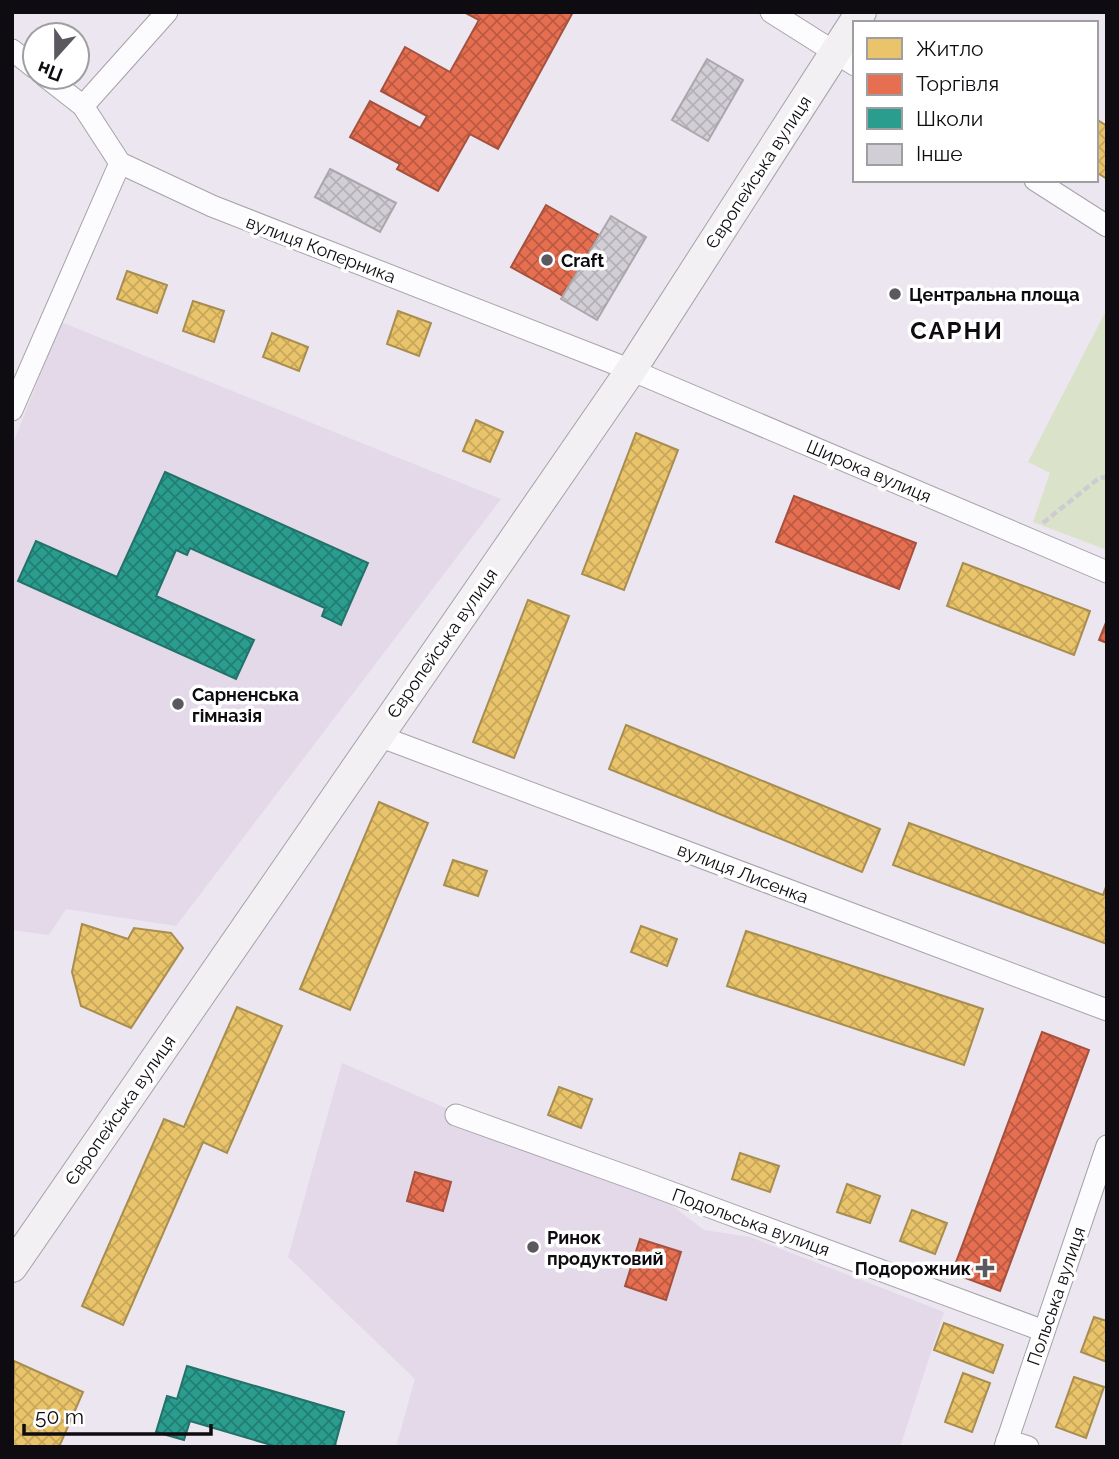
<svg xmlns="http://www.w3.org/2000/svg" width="1119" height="1459" font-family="Raleway,sans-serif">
<defs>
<pattern id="homes-cross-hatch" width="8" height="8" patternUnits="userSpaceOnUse" patternTransform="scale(1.75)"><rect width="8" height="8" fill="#e9c46a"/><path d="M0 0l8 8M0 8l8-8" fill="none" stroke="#c7a75b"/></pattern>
<pattern id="shops-cross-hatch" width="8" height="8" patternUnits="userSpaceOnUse" patternTransform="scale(1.75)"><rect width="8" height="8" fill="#e76f51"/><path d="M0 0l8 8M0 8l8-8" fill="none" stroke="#ba5a42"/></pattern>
<pattern id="schools-cross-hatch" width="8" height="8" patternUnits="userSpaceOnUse" patternTransform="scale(1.75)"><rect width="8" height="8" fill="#2a9d8f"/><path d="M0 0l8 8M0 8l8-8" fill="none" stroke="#227e73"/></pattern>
<pattern id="building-cross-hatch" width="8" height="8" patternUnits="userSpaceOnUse" patternTransform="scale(1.75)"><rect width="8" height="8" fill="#d2ced5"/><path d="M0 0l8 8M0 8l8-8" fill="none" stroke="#b3b0b6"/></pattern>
</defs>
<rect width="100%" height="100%" fill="#ebe6ef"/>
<!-- built -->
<g fill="#e3d9e9">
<path d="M61,322L501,499L176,926L66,909L49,935L12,930V446Z"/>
<path d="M342,1063L496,1130L640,1181L704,1230L750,1237L944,1312L900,1447H396L415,1379L288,1257Z"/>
</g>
<!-- green -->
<path fill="#dae2ca" d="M1107,309V550L1033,522L1050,473L1028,462Z"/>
<!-- homes -->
<g fill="url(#homes-cross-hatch)" stroke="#a88d4f" stroke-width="2">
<path d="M1096,119L1107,126V179L1096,172Z"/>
<path d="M127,271L167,285L157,313L117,299Z"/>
<path d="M193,301L224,311L214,342L183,331Z"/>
<path d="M398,311L431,323L419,356L387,344Z"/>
<path d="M272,333L308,347L299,371L263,357Z"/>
<path d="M476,420L503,432L490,462L463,451Z"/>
<path d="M636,433L678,450L624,590L582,574Z"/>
<path d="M963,563L1090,611L1074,655L947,606Z"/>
<path d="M528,600L569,616L514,758L473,742Z"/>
<path d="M626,725L880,829L862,872L609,769Z"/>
<path d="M379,802L428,823L350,1010L300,989Z"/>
<path d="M909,823L1103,895L1107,884V944L893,865Z"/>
<path d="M453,860L487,871L478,896L444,885Z"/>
<path d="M82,924L128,939L134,928L171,933L183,948L131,1028L81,1006L72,972Z"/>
<path d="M641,926L677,939L667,966L631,952Z"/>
<path d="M746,931L983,1009L964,1065L727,986Z"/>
<path d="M237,1007L282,1026L227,1153L203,1142L123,1325L82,1306L164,1119L184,1127Z"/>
<path d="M559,1087L592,1099L581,1128L548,1115Z"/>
<path d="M740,1153L779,1166L770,1192L732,1179Z"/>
<path d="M847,1184L880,1196L870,1223L837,1212Z"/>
<path d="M912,1210L947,1223L935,1254L900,1241Z"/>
<path d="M1094,1317L1107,1321V1362L1081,1352Z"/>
<path d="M944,1323L1003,1345L993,1373L934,1350Z"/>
<path d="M14,1361L83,1392L59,1447H12Z"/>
<path d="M963,1373L990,1383L972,1432L945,1422Z"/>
<path d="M1074,1377L1104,1387L1086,1438L1056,1427Z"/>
</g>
<!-- shops -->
<g fill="url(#shops-cross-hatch)" stroke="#a6513e" stroke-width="2">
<path d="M464,12H573L498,149L470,134L438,191L397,169L400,164L350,137L370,101L420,128L427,116L381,91L405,47L450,72L479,20Z"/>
<path d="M546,205L599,235L563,296L511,267Z"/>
<path d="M794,496L916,543L899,589L776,542Z"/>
<path d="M1107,620V643L1099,640Z"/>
<path d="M1042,1032L1089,1050L1000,1291L952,1273Z"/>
<path d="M415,1172L451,1182L443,1211L407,1201Z"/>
<path d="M640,1239L681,1252L666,1300L625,1286Z"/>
</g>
<!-- schools -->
<g fill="url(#schools-cross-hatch)" stroke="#227269" stroke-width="2">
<path d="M165,472L368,563L341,625L322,616L325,608L190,548L187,555L176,550L156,596L254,640L236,679L18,581L36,541L117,577Z"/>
<path d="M187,1366L344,1412L335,1445L339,1447H278L190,1421L184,1440L156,1432L167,1396L177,1399Z"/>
</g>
<!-- building -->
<g fill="url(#building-cross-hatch)" stroke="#aaa6ac" stroke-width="2">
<path d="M707,59L743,80L708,141L672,120Z"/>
<path d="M330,169L396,203L380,232L315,197Z"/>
<path d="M611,216L646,237L597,320L561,299Z"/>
</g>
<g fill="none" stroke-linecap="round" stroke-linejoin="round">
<!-- minor casing -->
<g stroke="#a6a2a9" stroke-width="23">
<g id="minor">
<path d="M771,12L855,65"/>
<path d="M12,50L35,68"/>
<path d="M46,77L83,106L120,163L212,206L631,370L1107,572"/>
<path d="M83,106L167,12"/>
<path d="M1035,180L1107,226"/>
<path d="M12,410L120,163"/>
<path d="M379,736L1107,1010"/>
<path d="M456,1115L640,1181L1044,1331"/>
<path d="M1007,1440L1028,1447"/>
<path d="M1005,1447L1107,1146"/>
</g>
</g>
<!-- secondary casing -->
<g stroke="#a6a2a9" stroke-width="32">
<path id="secondary" d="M12,1267L631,370L861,12"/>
</g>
<!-- path -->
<path stroke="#ceccd0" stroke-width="4.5" stroke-dasharray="7 3.5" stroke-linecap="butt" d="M1043,523L1099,478L1107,477"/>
<!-- minor -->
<use href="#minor" stroke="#fcfbfd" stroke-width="21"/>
<!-- secondary -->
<use href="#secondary" stroke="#f3f0f4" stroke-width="30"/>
</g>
<!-- markers -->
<g fill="#5c585f" stroke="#fff" stroke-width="2.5">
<circle cx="547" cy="260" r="7"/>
<circle cx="895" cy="294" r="7"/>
<circle cx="178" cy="704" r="7"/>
<circle cx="533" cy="1247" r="7"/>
<path d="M981.5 1257.5h7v7h7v7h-7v7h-7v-7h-7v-7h7z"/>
</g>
<g text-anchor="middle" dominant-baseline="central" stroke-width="7" stroke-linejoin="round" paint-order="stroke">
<!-- street labels -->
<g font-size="18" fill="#0f0c11" stroke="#fff">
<text transform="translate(758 172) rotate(-57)">Європейська вулиця</text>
<text transform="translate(321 249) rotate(21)">вулиця Коперника</text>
<text transform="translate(869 471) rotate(23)">Широка вулиця</text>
<text transform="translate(442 643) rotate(-55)">Європейська вулиця</text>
<text transform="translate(743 873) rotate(21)">вулиця Лисенка</text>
<text transform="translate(120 1110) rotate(-55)">Європейська вулиця</text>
<text transform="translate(751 1222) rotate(20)">Подольська вулиця</text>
<text transform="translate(1056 1296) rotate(-71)">Польська вулиця</text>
</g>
<!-- poi labels -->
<g font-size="18" font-weight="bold" fill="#0f0c11" stroke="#fff" text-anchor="start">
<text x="561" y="260">Craft</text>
<text x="909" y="294">Центральна площа</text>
<text x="192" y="694">Сарненська<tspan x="192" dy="21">гімназія</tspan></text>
<text x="547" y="1237">Ринок<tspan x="547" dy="21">продуктовий</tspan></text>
<text x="971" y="1268" text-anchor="end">Подорожник</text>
</g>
<!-- district labels -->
<g font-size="24" font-weight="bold" letter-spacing="2" fill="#0f0c11" stroke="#fff">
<text x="957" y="330">САРНИ</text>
</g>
</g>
<!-- border -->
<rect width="1119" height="1459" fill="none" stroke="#0f0c11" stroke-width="28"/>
<!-- legend -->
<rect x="853" y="21" width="245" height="161" fill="#ffffff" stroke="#9f9ea0" stroke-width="2"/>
<rect x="867" y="38" width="35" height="21" fill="#e9c46a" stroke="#9f9ea0" stroke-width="2"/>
<text x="916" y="56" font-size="21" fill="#0f0c11">Житло</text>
<rect x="867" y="74" width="35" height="21" fill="#e76f51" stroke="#9f9ea0" stroke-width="2"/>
<text x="916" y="91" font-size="21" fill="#0f0c11">Торгівля</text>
<rect x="867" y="108" width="35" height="21" fill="#2a9d8f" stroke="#9f9ea0" stroke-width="2"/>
<text x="916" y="126" font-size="21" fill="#0f0c11">Школи</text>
<rect x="867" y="144" width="35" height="21" fill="#d2ced5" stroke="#9f9ea0" stroke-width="2"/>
<text x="916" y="161" font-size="21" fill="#0f0c11">Інше</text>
<!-- north arrow -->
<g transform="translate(56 56) rotate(201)"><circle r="33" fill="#ffffff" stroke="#9f9ea0" stroke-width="2"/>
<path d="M0-5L12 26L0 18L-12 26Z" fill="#5c585f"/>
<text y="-10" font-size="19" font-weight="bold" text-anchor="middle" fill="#0f0c11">Пн</text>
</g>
<!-- scale -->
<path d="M24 1424v10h187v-10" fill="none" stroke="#0f0c11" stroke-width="3.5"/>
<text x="35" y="1424" font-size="21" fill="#0f0c11" stroke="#ffffff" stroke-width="5" paint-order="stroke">50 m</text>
</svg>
